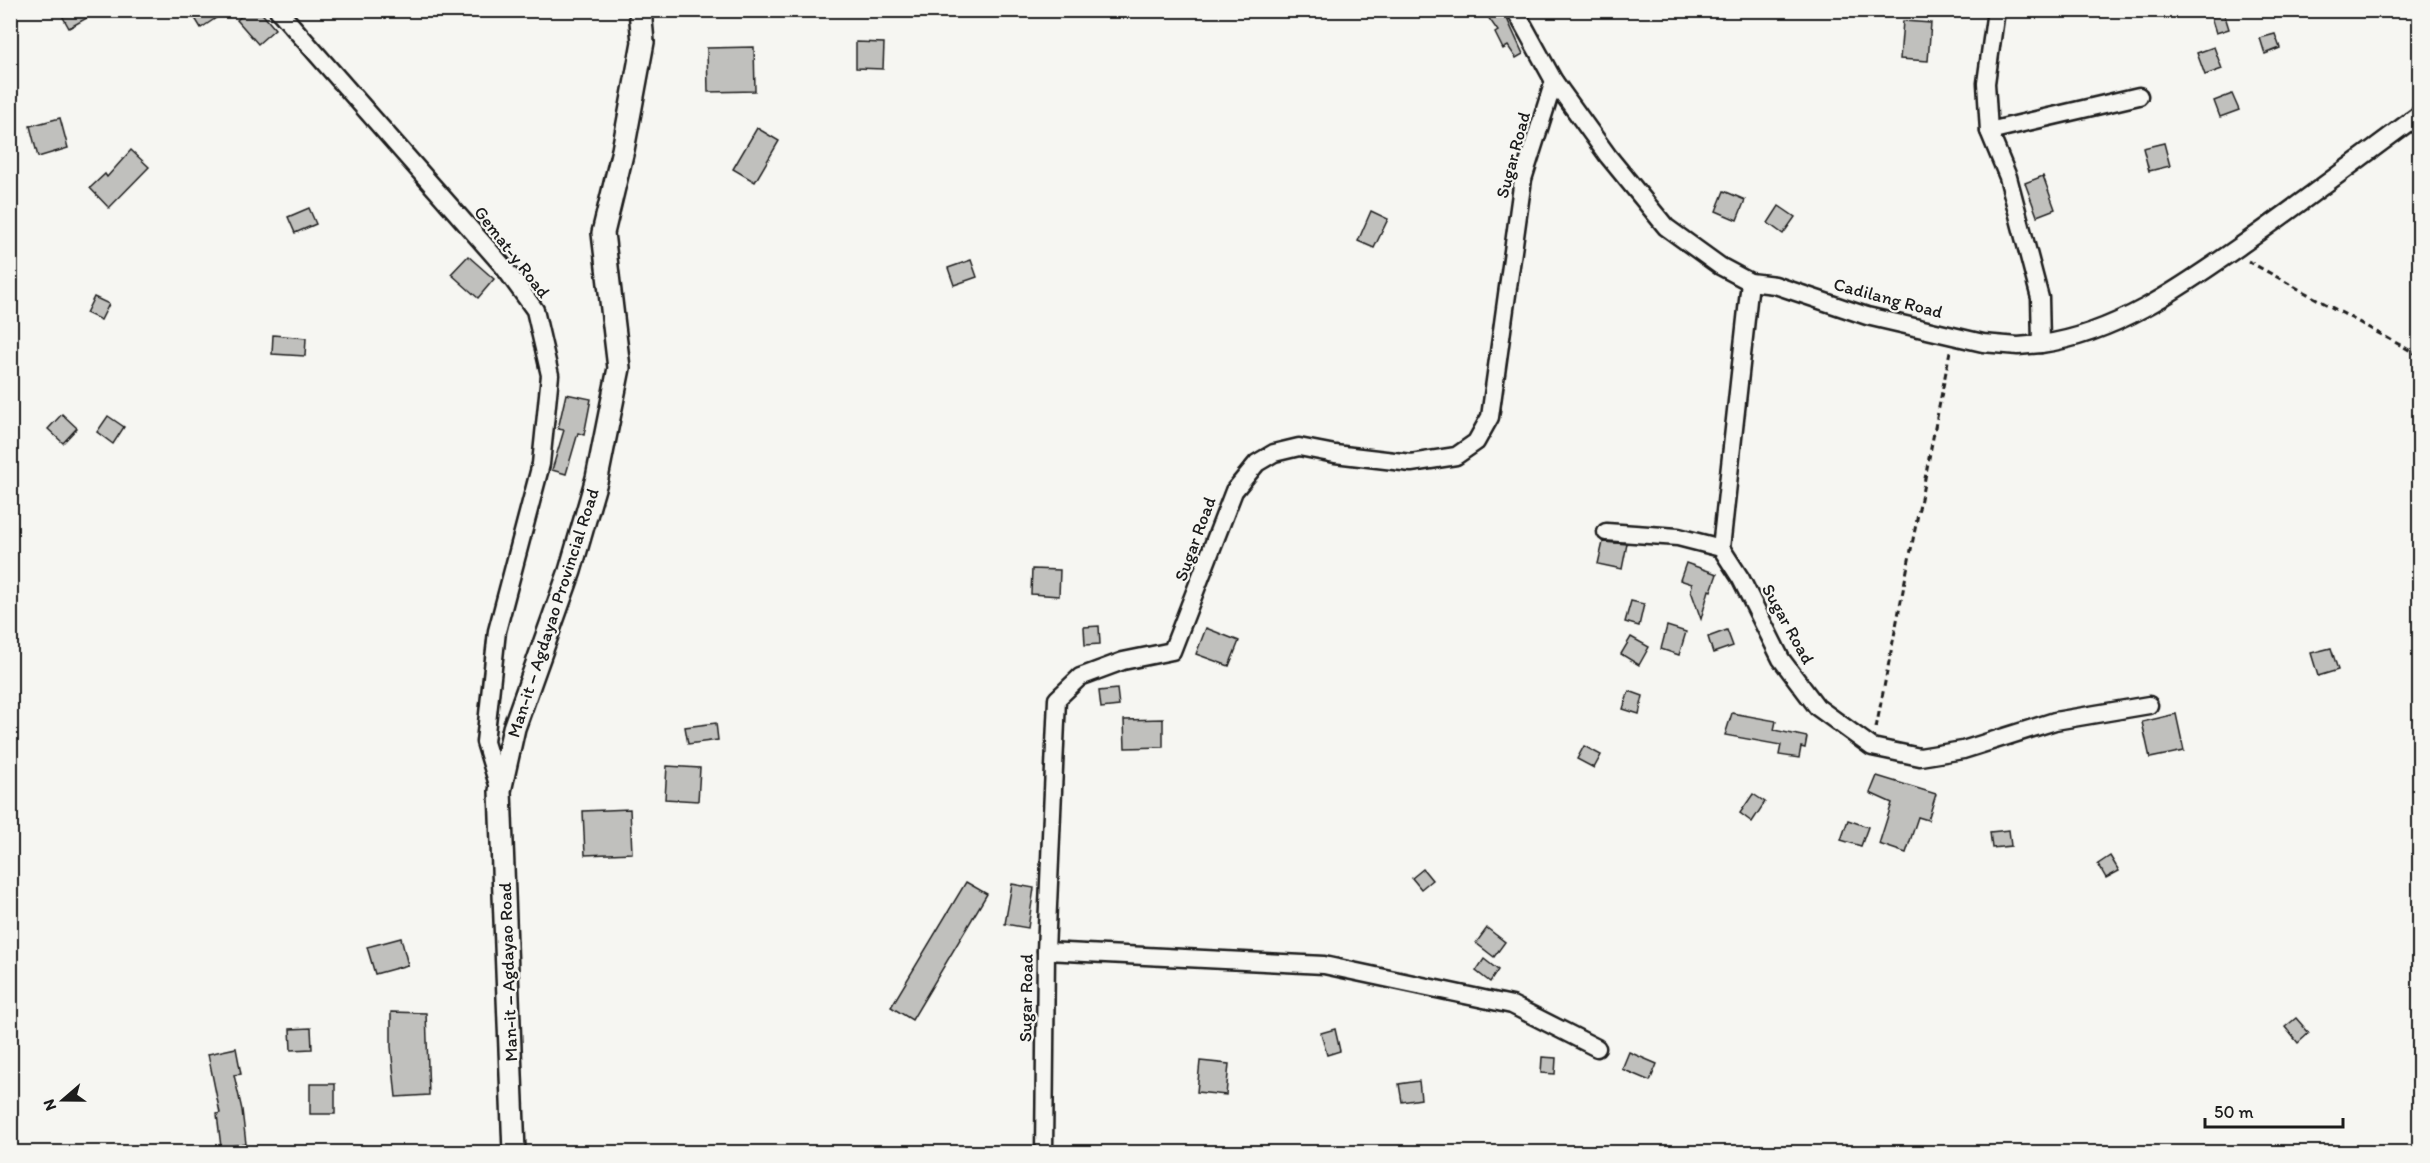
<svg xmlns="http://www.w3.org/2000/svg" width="2430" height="1163" font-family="Itim,sans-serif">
<rect width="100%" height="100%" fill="#f6f6f2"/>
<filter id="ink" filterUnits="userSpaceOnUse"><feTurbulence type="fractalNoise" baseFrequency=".0167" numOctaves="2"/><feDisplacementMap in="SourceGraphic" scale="12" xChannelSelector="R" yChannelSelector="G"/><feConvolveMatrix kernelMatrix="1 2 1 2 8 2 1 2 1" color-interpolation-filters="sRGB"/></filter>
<g filter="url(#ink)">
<!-- building -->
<g fill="#c0c0bd" stroke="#1c1c1c" stroke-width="1.5">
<path d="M59,10H101L69,28Z"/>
<path d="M190,10H228L201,28Z"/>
<path d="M248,10H259L275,29L258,44L237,20Z"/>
<path d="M1483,10H1503L1523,54L1516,58L1508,46L1503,49L1495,33L1498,31Z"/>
<path d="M2224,13L2229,29L2216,33L2211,17Z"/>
<path d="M1903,21L1931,23L1928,61L1900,59Z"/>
<path d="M2275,34L2280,48L2265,54L2260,38Z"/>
<path d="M856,42L884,43L883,69L856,68Z"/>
<path d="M754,47L755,91L708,92L707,48Z"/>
<path d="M2214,47L2222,69L2205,75L2197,53Z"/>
<path d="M2232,94L2239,110L2220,117L2214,101Z"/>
<path d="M60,118L68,148L38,157L30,126Z"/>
<path d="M757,128L779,141L755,182L733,169Z"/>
<path d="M2164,143L2170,166L2149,171L2143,148Z"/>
<path d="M131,150L149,167L109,208L90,188L105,174L107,177Z"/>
<path d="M2043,176L2055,209L2037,216L2025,183Z"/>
<path d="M1724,191L1745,200L1737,220L1716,211Z"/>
<path d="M1779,206L1795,217L1783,234L1768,223Z"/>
<path d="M309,208L316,224L295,233L288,217Z"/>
<path d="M1371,211L1388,219L1374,248L1358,241Z"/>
<path d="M468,256L494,279L478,298L451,274Z"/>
<path d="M971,260L977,277L954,285L948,268Z"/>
<path d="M94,297L109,304L101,320L86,313Z"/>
<path d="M273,335L306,338L305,356L272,354Z"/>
<path d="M566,394L591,399L584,435L578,433L566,474L552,470L564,430L558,429Z"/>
<path d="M62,414L77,428L63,443L48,429Z"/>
<path d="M108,416L124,427L113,444L97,432Z"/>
<path d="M1603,542L1627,544L1622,569L1598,564Z"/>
<path d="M1686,563L1717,574L1711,591L1709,590L1701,619L1691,591L1692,584L1680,580Z"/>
<path d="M1032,569L1060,570L1059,596L1031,594Z"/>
<path d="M1631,601L1644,604L1639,626L1625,622Z"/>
<path d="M1099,626L1100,644L1085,645L1084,627Z"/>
<path d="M1667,626L1686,632L1679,655L1661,649Z"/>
<path d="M1206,628L1239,641L1229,666L1196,654Z"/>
<path d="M1727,630L1733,646L1713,653L1708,637Z"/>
<path d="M1631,637L1649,647L1639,665L1621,654Z"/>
<path d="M2331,648L2338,670L2318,676L2311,653Z"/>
<path d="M1117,689L1119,706L1101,708L1099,691Z"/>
<path d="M1629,691L1643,696L1639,714L1623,709Z"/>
<path d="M1732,713L1776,721L1774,730L1807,737L1805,748L1801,747L1799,758L1779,755L1781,745L1725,735Z"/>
<path d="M2176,714L2184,751L2150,758L2142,722Z"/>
<path d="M1163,719V747L1125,748L1124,720Z"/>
<path d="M716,723L718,740L688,744L685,727Z"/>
<path d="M1584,746L1601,755L1594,768L1577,759Z"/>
<path d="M667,766L700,768L698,801L665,799Z"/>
<path d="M1877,776L1936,794L1928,820L1918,817L1906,853L1879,844L1892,803L1870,793Z"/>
<path d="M1753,794L1765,802L1752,822L1740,813Z"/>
<path d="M630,809L632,853L585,855L583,811Z"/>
<path d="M1848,820L1868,827L1861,846L1841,840Z"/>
<path d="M2009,830L2011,846L1992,848L1990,832Z"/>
<path d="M2110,856L2119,871L2106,878L2098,864Z"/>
<path d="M1423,869L1432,880L1421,889L1412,878Z"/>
<path d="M966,882L987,894L912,1020L891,1007Z"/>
<path d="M1012,884L1034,888L1028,928L1005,924Z"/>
<path d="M1487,928L1505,942L1494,957L1476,943Z"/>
<path d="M401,938L408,965L375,974L367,947Z"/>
<path d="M1484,959L1498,970L1490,982L1476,971Z"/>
<path d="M391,1012L426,1013L429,1095L396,1097L391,1047Z"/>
<path d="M2296,1018L2309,1033L2298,1043L2285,1027Z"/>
<path d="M311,1028L312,1049L291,1050L290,1029Z"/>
<path d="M1335,1029L1340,1051L1327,1055L1321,1033Z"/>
<path d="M236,1048L241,1074L234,1075L242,1110L246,1144L221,1147L217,1114L220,1113L208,1054Z"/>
<path d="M1629,1052L1657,1064L1650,1081L1622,1069Z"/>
<path d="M1542,1057L1556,1058L1555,1074L1541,1073Z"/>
<path d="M1200,1061L1229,1064L1226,1095L1197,1092Z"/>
<path d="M1419,1081L1421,1099L1402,1102L1399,1084Z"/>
<rect x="310" y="1084" width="25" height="30"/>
</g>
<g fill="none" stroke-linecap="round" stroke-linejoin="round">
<!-- minor casing -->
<g stroke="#1c1c1c" stroke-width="21">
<g id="minor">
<path d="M278,10L503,266L535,310L550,375L541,464L497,631L485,742L500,791"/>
<path d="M1515,10L1554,81L1608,156L1666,227L1720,266L1750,282L1775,285L1867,316L1983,343L2018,346L2041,344L2040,298L2008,177L1989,131L1986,83L1996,10"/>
<path d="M1989,131L2139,96"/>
<path d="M1750,282L1721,548L1741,579L1781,659L1817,707L1872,747L1920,757L1963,750L2055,721L2149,705"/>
<path d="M2041,344C2116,334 2183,286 2243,244C2303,202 2361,157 2420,114"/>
<path d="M1606,532L1678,537L1721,548"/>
<path d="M1046,951L1324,965L1512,1005L1597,1048"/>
<path d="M1044,1152L1046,951L1057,699L1080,677L1123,661L1172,651L1234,491L1257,463L1274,453L1299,447L1335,454L1411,463L1456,456L1476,442L1490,417L1523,179L1554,81"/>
</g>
</g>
<!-- tertiary casing -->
<g stroke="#1c1c1c" stroke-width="26">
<path id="tertiary" d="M514,1152L500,791L514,728L570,571L597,478L619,368L603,233L623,150L643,42L640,10"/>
</g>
<!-- path -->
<g stroke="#1c1c1c" stroke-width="3" stroke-dasharray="6 4.5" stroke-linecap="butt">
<path d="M2248,261L2420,356"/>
<path d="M1876,728L1950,351"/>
</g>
<!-- minor -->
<use href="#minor" stroke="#f6f6f2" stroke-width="16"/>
<!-- tertiary -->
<use href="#tertiary" stroke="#f6f6f2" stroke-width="21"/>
</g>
</g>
<g text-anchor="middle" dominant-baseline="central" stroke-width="4.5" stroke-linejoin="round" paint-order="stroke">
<!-- street labels -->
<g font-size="18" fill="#1c1c1c" stroke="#f6f6f2">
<text transform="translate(1513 155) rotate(-75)">Sugar Road</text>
<text transform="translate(512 252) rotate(52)">Gemat-y Road</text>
<text transform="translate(1888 298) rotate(15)">Cadilang Road</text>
<text transform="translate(1195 539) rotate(-70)">Sugar Road</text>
<text transform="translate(553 613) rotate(-72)">Man-it – Agdayao Provincial Road</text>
<text transform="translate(1788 624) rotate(61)">Sugar Road</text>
<text transform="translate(508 972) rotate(-92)">Man-it – Agdayao Road</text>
<text transform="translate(1026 998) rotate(-89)">Sugar Road</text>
</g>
</g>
<!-- margin -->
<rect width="2430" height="1163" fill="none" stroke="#f6f6f2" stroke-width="36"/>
<rect x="18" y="18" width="2394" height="1127" fill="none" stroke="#1c1c1c" stroke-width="2" filter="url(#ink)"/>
<!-- north arrow -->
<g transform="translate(63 1100) rotate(250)" stroke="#f6f6f2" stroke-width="4.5" paint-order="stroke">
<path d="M0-4.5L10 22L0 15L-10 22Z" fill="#1c1c1c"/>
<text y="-9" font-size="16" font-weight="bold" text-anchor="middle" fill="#1c1c1c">N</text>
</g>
<!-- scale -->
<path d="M2205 1118v9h138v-9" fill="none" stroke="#1c1c1c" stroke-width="3"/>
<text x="2214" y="1118" font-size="18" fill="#1c1c1c" stroke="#f6f6f2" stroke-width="4.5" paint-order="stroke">50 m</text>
</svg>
